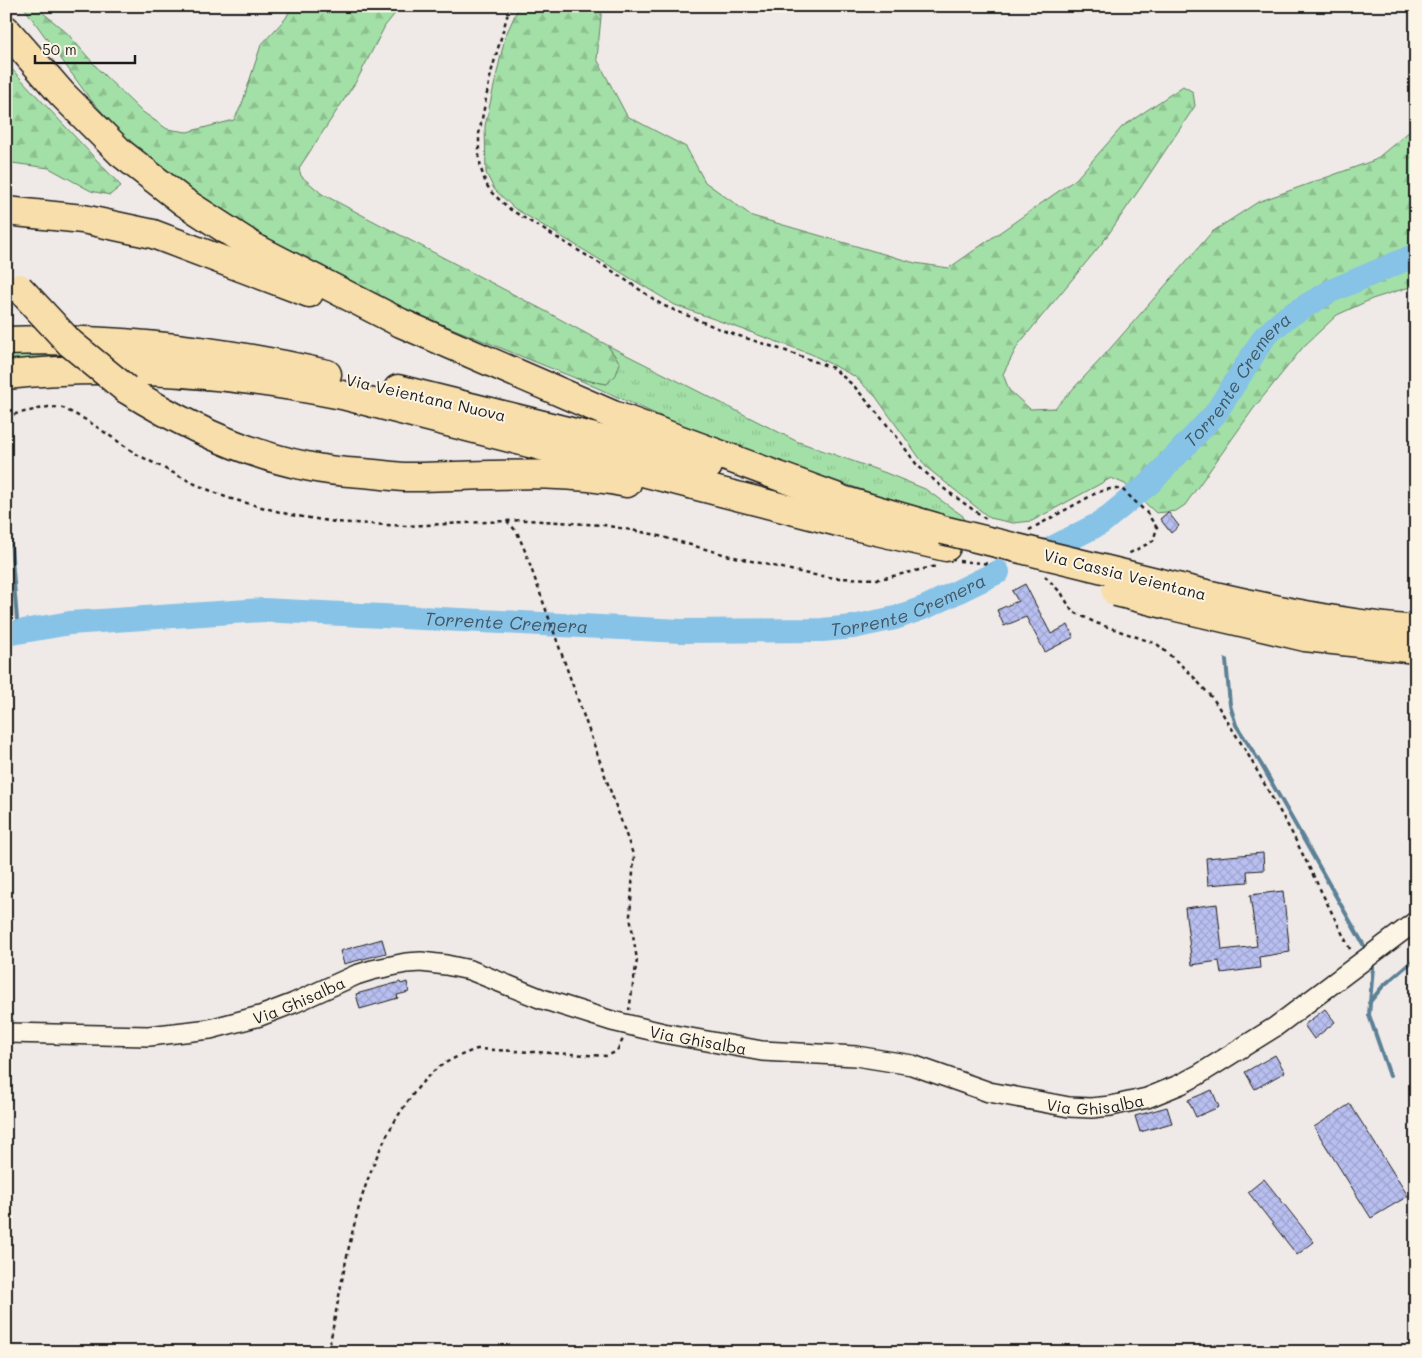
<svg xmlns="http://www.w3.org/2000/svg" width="1422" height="1358" font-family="Mali,sans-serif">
<defs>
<pattern id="grass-tufts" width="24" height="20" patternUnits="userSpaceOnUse" patternTransform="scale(1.25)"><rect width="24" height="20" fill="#a3e0a7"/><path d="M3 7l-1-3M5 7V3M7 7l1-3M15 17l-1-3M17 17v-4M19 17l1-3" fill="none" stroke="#8cc08f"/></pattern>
<pattern id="forest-firs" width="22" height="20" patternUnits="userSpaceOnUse" patternTransform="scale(1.25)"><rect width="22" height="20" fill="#a3e0a7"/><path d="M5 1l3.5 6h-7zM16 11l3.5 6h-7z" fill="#8cc08f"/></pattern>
<pattern id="building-cross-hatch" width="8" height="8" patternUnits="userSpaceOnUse" patternTransform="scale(1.25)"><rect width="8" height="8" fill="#b9bff0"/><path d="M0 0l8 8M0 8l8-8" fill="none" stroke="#9ea4cd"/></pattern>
</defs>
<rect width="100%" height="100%" fill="#efeae7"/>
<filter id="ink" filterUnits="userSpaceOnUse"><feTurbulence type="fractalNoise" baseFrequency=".02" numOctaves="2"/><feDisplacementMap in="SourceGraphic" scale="10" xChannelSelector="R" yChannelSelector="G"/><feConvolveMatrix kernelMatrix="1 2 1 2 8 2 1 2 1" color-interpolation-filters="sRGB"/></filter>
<g filter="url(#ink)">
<!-- grass -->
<g fill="url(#grass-tufts)" stroke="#607e62">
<path d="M607,345L796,441L886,473L925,489L963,516L964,525L703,435L575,378L607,384L620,363Z"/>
<path d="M59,347L71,360L6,362V350Z"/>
</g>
<!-- forest -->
<g fill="url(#forest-firs)" stroke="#607e62">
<path d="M23,6H35L67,33L101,72L140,110L167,129L187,132L234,120L242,104L261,45L286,18L292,6H401L385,26L357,80L299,168L301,176L322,194L547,312L607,345L620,363L616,375L607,384L575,378L360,291L246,232L164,170L126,138L90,99Z"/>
<path d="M519,6H602L597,59L627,116L686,147L705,182L752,216L915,263L949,268L1076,179L1122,127L1183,86L1193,92L1195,106L1141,187L1103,242L1018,345L1003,374L1009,390L1030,409L1055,408L1101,359L1212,232L1258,202L1375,160L1416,126V285L1372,299L1337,315L1304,346L1254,408L1185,505L1176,511L1156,513L1125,484L1111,478L1032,521L1013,523L990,518L926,467L876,397L854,376L811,354L675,305L514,208L494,189L486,173L485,126L505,37Z"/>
<path d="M6,63L121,186L110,195L91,191L49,168L12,163L6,157Z"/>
</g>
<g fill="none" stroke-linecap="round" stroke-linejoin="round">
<!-- stream -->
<g stroke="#5c8096" stroke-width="4">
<path d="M6,486L18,632"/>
<path d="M1226,660L1230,705L1236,725L1261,764L1367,951"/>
<path d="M1372,962L1373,967L1369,1015L1390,1076"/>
<path d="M1369,1003L1383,986L1416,958"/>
</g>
<!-- river -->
<g stroke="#87c2e7" stroke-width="24">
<path id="s1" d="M1054,547L1101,523L1151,482L1215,414L1265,336L1287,317L1331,291L1416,255"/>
<path id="s2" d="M6,634L70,623L263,610L681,631L822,630L853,627L895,618L926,607L998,572"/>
</g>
</g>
<!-- building -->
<g fill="url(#building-cross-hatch)" stroke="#1c1c1c">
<path d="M1168,512L1179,526L1171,533L1160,519Z"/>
<path d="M1025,584L1051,634L1068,625L1074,637L1045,652L1026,617L1004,626L997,610L1018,601L1012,591Z"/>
<path d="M1263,853L1264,870L1247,871L1248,882L1208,885L1206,858Z"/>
<path d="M1283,891L1290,952L1259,957L1260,968L1221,973L1219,961L1192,965L1185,908L1217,904L1222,950L1257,946L1250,895Z"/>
<path d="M382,939L386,953L344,964L340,951Z"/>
<path d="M400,982L401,984L407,982L409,992L397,995L398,998L360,1009L356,994Z"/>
<path d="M1325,1009L1335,1022L1314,1039L1304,1025Z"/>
<path d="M1275,1055L1285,1072L1255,1089L1245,1072Z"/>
<path d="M1212,1090L1219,1107L1196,1117L1188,1100Z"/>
<path d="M1350,1104L1408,1196L1371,1218L1314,1127Z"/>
<path d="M1167,1107L1172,1123L1140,1132L1135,1116Z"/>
<path d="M1264,1179L1314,1242L1297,1255L1248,1192Z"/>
</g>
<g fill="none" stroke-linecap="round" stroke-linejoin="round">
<!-- minor casing -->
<g stroke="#1c1c1c" stroke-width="22">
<g id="minor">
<path id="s3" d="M6,1033L149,1036L210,1029L260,1016L294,1003L356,975L372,970L406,963L421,962L446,965L470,970L542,999L612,1021L663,1033L762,1051L856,1056L912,1065L989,1092L1069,1107L1091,1108L1111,1106L1147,1098L1181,1084L1198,1075L1275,1027L1416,921"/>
</g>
</g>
<!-- highway casing -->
<g stroke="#1c1c1c" stroke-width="31">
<g id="highway">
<path d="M6,30L62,94L121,153L184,202L255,248L401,323L472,354L613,415L838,498"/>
<path d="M6,211L83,219L153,234L309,293"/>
<path d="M6,341C115,337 221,350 327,374"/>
<path d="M6,375C119,363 231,373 342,395L842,523L946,547"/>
<path d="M126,389C182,424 241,453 306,466C324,470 344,472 362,473C376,474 390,476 404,477C478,477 554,468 627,483"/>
<path d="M398,389L708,466"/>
<path d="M821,494L935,527"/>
<path d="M1169,585C1251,605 1332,623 1416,630"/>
<path d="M1168,605L1305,637L1416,649"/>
</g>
</g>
<!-- path -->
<g stroke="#1c1c1c" stroke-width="2.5" stroke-dasharray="4 4" stroke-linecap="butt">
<path d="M510,6L491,73L479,134V155L481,169L486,184L492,193L511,210L614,272L662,305L727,332L786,351L833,368L854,386L894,433L917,465L943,488L986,519"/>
<path d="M6,416L48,407L63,408L88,421L138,455L195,484L228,498L291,515L335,522L406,526L525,520L604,525L652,534L730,556L808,574L836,578L880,579L937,566"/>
<path d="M507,521L517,532L525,551L634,857L630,916L637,960L629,1010"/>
<path d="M1029,530L1098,492L1110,489H1122L1147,513L1157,528L1153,541L1128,554"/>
<path d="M959,561L991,564"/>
<path d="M1045,576L1062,594L1072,611L1096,623L1157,644L1190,673L1214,700L1246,751L1292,833L1351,951"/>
<path d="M328,1352C346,1267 355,1176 406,1104C416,1090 425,1077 439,1067C451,1059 463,1054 477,1049L607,1056L617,1051L623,1039"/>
</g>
<!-- minor -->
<use href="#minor" stroke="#fcf5e5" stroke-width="19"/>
<!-- highway -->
<use href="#highway" stroke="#f8deab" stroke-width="28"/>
<!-- highway-bridge casing -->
<g stroke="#1c1c1c" stroke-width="31" stroke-linecap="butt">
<g id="highway-bridge">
<path d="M19,288L70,343L126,389"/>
<path d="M943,530L1169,585"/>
<path d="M1116,592L1168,605"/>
</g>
</g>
<!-- highway-bridge -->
<use href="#highway-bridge" stroke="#f8deab" stroke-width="28"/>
</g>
</g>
<g text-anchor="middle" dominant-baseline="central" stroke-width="4" stroke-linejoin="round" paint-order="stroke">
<!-- street labels -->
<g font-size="16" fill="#1c1c1c" stroke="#fcf5e5">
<text transform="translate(426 397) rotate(13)">Via Veientana Nuova</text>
<text transform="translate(1125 574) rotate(14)">Via Cassia Veientana</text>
<text stroke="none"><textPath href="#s3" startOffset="298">Via Ghisalba</textPath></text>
<text stroke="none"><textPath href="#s3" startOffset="716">Via Ghisalba</textPath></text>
<text stroke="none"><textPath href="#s3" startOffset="1121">Via Ghisalba</textPath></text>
</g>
<!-- water labels -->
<g font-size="18" font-style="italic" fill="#415663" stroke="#fcf5e5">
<text stroke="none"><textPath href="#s1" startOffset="252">Torrente Cremera</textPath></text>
<text stroke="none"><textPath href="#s2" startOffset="908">Torrente Cremera</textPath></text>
<text stroke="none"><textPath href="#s2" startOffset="502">Torrente Cremera</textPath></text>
</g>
</g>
<!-- margin -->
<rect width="1422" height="1358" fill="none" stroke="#fcf5e5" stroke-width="25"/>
<rect x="12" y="12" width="1397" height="1333" fill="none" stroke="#1c1c1c" stroke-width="2" filter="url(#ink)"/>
<!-- scale -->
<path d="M35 55v8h100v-8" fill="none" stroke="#1c1c1c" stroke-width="2.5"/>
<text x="42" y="55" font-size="15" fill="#1c1c1c" stroke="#fcf5e5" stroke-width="4" paint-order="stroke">50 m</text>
</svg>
